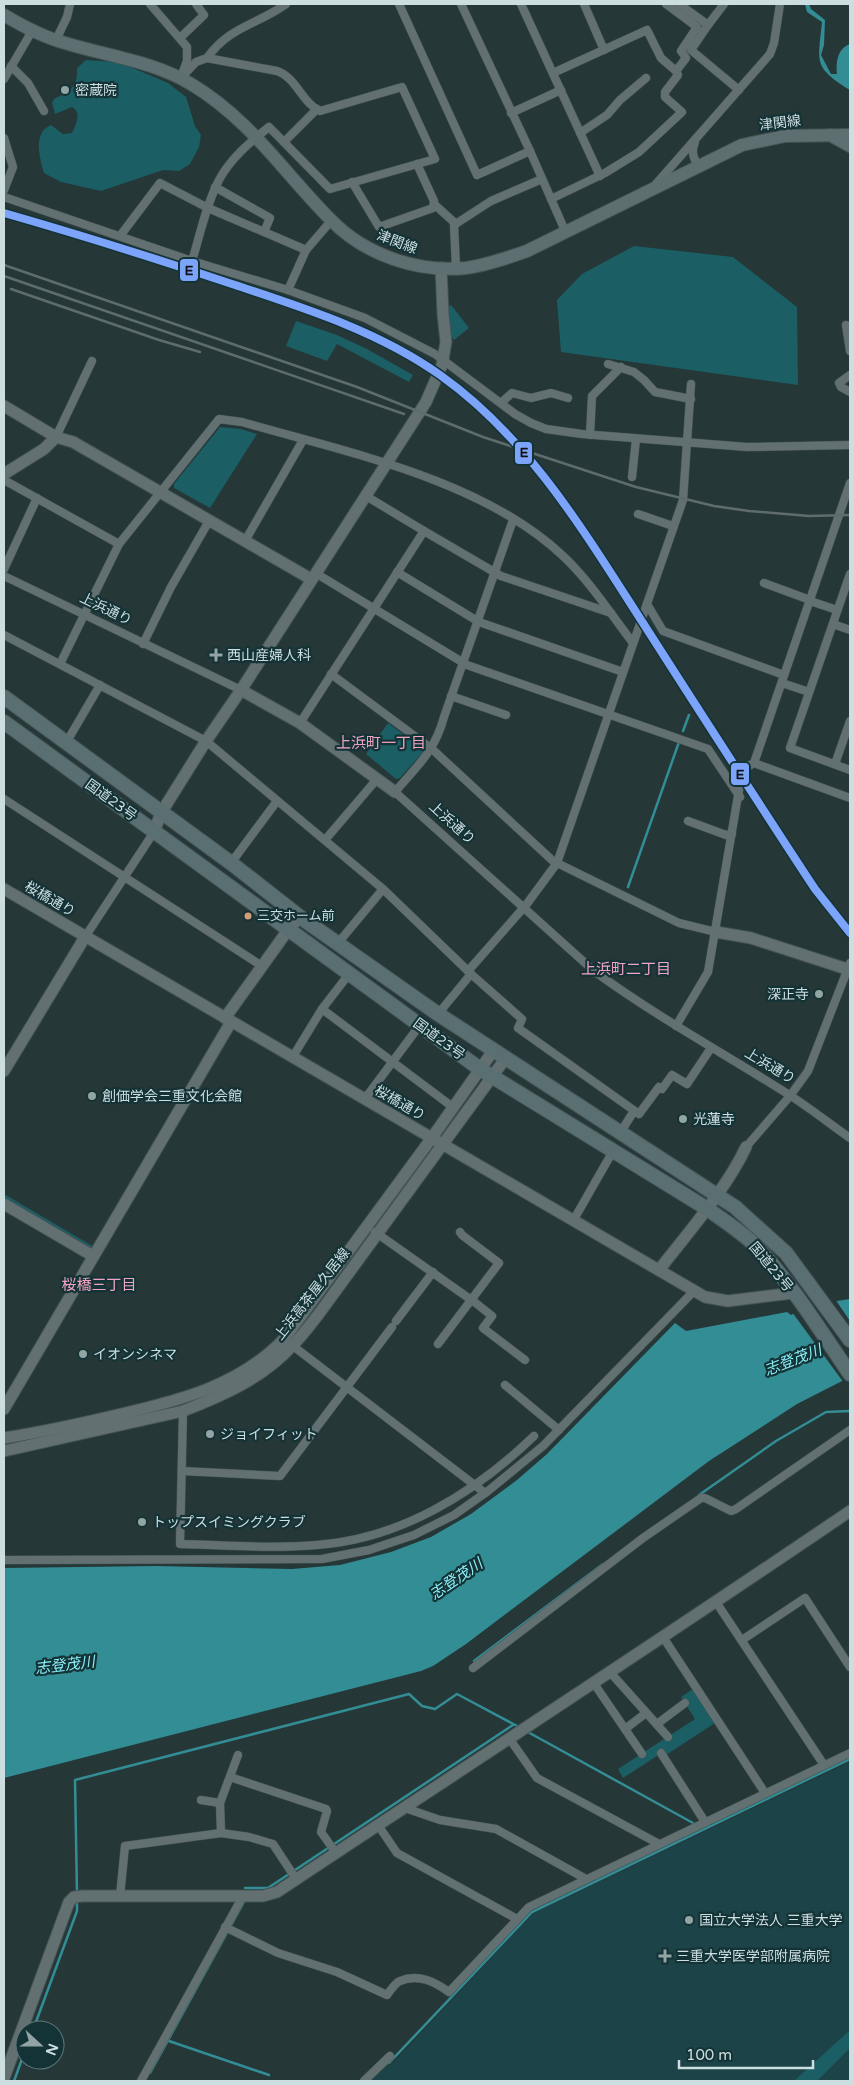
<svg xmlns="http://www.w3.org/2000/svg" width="854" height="2085" font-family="'Varela Round','Noto Sans JP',sans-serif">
<rect width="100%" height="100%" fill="#263738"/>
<!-- built -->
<path fill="#1c4347" d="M850,1762V2081H371L386,2065H391L532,1914Z"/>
<!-- green -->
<g fill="#1b5e64">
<path d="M86,60L119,62L168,83L186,97L195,126L201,135L199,147L190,164L179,171L163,170L101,191L61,182L44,173C40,158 32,133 51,125L63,134L72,133C76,125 82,112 72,107L55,114L52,103L54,99C70,91 78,87 77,68Z"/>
<path d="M634,246L733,257L797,307L798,385L561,352L557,300L582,274Z"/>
<path d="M447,305L452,306L469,328L454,340L451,336Z"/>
<path d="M296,321L337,335L367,349L413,375L409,382L337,344L327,361L286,346Z"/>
<path d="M220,427L241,429L257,434L210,508L174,488V484Z"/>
<path d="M388,723L422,748L423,752L400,778L396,779L366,754Z"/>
<path d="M4,1194L94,1247L87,1248L4,1199Z"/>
<path d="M693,1689L715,1723L666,1755L663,1752L623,1778L618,1769L695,1719L681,1697Z"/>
<path d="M850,2030V2048L817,2081H794Z"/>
</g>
<!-- water -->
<g fill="#338d95">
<path d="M805,4H809L811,9L825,20L824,45L821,55L831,74H837C836,62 837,49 850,44V90C813,67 818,63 822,22L807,12Z"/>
<path d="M850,1299V1377L797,1404L709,1461L466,1644L433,1666L421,1671L4,1778V1568L156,1566L292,1569L340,1565L391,1552L431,1537L471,1514L517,1480L547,1454L675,1323L686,1331L787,1312L791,1315L810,1305Z"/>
</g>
<!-- pier -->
<path fill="#263738" d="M835,1299L850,1321V1380L844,1383L792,1312L809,1303Z"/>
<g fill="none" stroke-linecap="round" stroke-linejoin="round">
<!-- stream -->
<g stroke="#338d95" stroke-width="2.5">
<path d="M683,731L689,715"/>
<path d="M628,887L679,742"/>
<path d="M699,1495L776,1441L826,1412L850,1411"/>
<path d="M474,1661L603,1564"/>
<path d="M526,1731L693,1823"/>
<path d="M245,1888H268L513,1725"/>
<path d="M77,1894L75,1780L409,1694L422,1706L435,1709L457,1694L519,1727"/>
<path d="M33,2030L77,1911V1899"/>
<path d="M169,2041L269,2075"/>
<path d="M386,2062L389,2063L532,1912L850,1759"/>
<path d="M150,2073L245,1900"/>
<path d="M14,2081L25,2051"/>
</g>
<!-- street casing -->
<g stroke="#445455" stroke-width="9">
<g id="street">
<path d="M150,4L187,47V61L182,74"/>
<path d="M399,4L477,175L530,151"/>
<path d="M461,4L530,151L566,233"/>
<path d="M521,4L600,176"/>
<path d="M584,4L604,50"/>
<path d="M666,4L697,27L681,51L686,58L676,71"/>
<path d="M679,4L708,25L691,50L739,90"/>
<path d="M708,25L724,4"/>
<path d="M180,38L204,15L196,4"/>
<path d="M56,40L67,17L70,4"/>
<path d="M207,58C230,26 257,25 286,4"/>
<path d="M11,66L28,83L44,111"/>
<path d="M181,78L196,62L207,58L277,71C296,77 302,103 320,111L402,87L435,159L330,189L269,127C250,142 230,159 219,180C206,205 200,235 192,261"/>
<path d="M4,79L32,31"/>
<path d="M511,113L561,90"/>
<path d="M580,133L607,115L620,100L646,78"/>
<path d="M4,138L13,167L4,190"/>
<path d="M284,142L317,109"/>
<path d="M695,142C691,151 693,157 698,166"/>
<path d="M352,182L379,227L433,208L434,201L417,164"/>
<path d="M656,184L770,54L774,43L780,4"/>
<path d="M215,187L270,218L264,232"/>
<path d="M4,197L192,261L288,290L365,318L435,354L515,414L531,423L546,429L582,434L747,447L850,445"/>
<path d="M551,199L605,173L639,152L682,112L665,97V92L678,75L676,71L661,58L647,30L553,73"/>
<path d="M434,204L456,224"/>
<path d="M120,236L160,183L208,208L306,250"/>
<path d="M456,268L454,225L491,201L542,179"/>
<path d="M288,290L306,250L331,221"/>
<path d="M846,325L850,351"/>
<path d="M608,364L634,372L644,380L655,392L691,399"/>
<path d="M850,375L839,383L841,387L850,392"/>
<path d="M502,402L512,393L531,398L551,393L568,398"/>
<path d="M590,435L592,396L621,367"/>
<path d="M56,437L92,361"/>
<path d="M632,477L636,439"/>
<path d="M4,480L119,544"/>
<path d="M638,514L673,526"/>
<path d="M513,520L444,717C435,751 417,766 395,792L594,971C657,1017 725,1054 791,1096C811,1109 830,1124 850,1138"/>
<path d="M424,531L501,576L611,613"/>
<path d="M245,541L303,440"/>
<path d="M4,569L37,498"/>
<path d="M397,572L479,622L623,672"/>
<path d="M850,574L790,748L850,770"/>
<path d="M4,576L241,690"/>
<path d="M322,577L467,665L708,749L740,797"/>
<path d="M764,583L810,600"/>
<path d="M810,601L837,610"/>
<path d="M647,604L663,631L784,675"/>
<path d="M833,624L850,630"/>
<path d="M4,635L206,741L383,889L468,971"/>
<path d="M143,644L171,587L209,521"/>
<path d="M60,664L119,544L219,419L242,422C345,452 481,479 562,555C590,581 610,613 633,643"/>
<path d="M331,674L432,749L553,861L679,923L716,932"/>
<path d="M782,683L809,692"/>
<path d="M451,696L506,715"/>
<path d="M300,723L424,531L366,496"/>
<path d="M66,743L100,685"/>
<path d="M754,763L850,798"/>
<path d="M835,764L850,721"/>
<path d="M4,799L262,966"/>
<path d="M688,821L726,835L732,834"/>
<path d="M325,840L377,779"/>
<path d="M231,863L277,801"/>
<path d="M85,937L154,832"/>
<path d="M338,943L383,889"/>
<path d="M471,974L522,1019L518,1028L639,1114L659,1087L662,1089L672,1075L687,1084L711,1048"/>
<path d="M322,1009L454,1108"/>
<path d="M438,1014L471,974L468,971L526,905L557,863L683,500L691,384"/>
<path d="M676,1026L708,972L740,784L747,767L754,763L850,483"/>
<path d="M292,1058L322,1009L349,974"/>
<path d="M364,1100L420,1025"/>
<path d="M620,1133L634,1111"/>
<path d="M746,1147L790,1096L808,1071L850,963"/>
<path d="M573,1221L613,1151"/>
<path d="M375,1232L477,1304L492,1316L483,1328L525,1360"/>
<path d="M396,1321L433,1272"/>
<path d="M438,1344L499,1263L462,1235L460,1232"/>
<path d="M293,1346L485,1493"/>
<path d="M505,1385L559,1430"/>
<path d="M183,1411L180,1544C225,1545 271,1549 317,1545C400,1539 475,1493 534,1436"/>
<path d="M182,1471L280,1476L392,1327"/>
<path d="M4,1560L322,1559L369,1550L414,1535L454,1515L488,1491L543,1446L694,1291"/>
<path d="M716,1602L824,1765"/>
<path d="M663,1637L765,1793"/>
<path d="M742,1640L805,1598L850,1667"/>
<path d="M473,1668L643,1538L701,1498H705L731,1511L736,1509L850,1430"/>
<path d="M609,1671L668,1737"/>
<path d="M593,1682L642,1754"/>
<path d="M657,1724L685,1703"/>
<path d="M625,1729L646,1713"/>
<path d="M509,1738L537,1778L659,1844"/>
<path d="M661,1753L705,1822"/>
<path d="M230,1777L326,1809L327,1811L321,1832L336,1853"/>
<path d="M201,1800L220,1803"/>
<path d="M405,1808L440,1820L496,1829L586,1879"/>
<path d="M378,1825L397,1853L517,1919"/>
<path d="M221,1833L220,1803L238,1755"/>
<path d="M120,1896L125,1846L221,1833L249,1837L273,1844L296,1879"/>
<path d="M225,1927L278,1953L337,1972L387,1995C390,1991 395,1983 400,1981C418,1973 435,1982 449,1992L529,1907L850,1753"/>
<path d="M141,2081L243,1896"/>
<path d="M364,2081L390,2056"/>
</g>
</g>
<!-- secondary casing -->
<g stroke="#445455" stroke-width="13">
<g id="secondary">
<path d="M4,406L56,437L73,442L311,579"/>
<path d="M4,474L44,449L56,437"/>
<path d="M241,690L300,723L395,792"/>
<path d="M154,832L161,813L206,741L241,690L426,402L442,365L446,342L443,314L441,268"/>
<path d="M4,889L705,1297L728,1301L793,1293"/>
<path d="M716,932L751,938L850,970"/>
<path d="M225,1018L288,930L300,917"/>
<path d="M4,1071L85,937"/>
<path d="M4,1204L93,1256"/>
<path d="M659,1270C687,1234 727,1188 746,1147"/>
<path d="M4,1409L231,1022"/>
<path d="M4,1438C42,1432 79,1424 117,1415C178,1401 240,1386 285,1338L431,1139L493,1051"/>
<path d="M4,1451L183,1411C224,1395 263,1378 293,1345C302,1336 310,1325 318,1315L505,1059"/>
<path d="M4,2078L69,1902L74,1897L82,1896H263L277,1892C468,1765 661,1640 850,1511"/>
</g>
</g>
<!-- primary casing -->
<g stroke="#445455" stroke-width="14">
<g id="primary">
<path d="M4,15C24,27 43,37 65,43C107,56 153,61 191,84C251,120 283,172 331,220C365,255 418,273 466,268C487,265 507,258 527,251L742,145L785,136L850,135"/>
<path d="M830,135L850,146"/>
</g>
</g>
<!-- highway casing -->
<g stroke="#445455" stroke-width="16">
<g id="highway">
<path d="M4,697L231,863L300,917L438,1014L735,1207L786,1253L850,1340"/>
<path d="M4,722L480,1069L706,1208C723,1220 740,1231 755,1245C791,1283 820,1330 850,1374"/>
</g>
</g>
<!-- street -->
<use href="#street" stroke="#637071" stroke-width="8"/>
<!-- secondary -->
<use href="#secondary" stroke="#637071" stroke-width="11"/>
<!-- primary -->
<use href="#primary" stroke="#5e6f71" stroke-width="12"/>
<!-- highway -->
<use href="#highway" stroke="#5a6f72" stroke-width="14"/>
<!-- rail -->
<g stroke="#5f6c6e" stroke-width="2.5">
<path d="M4,265L357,387L483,437L636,487L714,506L749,511L809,516L850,515"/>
<path d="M4,276L404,414"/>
<path d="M11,289L159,340L200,352"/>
</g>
<!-- rail-1 casing -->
<g stroke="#143336" stroke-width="11">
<path id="rail-1" d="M4,213C81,235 157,259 232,284C304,308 378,331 440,375C529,438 585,533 643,623C700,712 757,801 815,889L850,933"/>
</g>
<!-- rail-1 -->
<use href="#rail-1" stroke="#7ba4fa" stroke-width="8"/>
</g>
<!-- markers -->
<g fill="#93a4a5" stroke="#143336" stroke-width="2">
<circle cx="65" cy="90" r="5"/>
<path d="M213.5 647.5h5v5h5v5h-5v5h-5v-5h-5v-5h5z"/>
<circle cx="819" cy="994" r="5"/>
<circle cx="92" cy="1096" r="5"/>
<circle cx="683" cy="1119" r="5"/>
<circle cx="83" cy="1354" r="5"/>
<circle cx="210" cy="1434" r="5"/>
<circle cx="142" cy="1522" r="5"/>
<circle cx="689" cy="1920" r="5"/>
<path d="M662.5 1948.5h5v5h5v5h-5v5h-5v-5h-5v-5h5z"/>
</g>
<circle fill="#d39c74" stroke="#143336" stroke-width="2" cx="248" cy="916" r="4.5"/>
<g text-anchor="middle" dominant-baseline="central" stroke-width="4.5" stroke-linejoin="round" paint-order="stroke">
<!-- bus labels -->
<g font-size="13" fill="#cddee0" stroke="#143336" text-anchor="start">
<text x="257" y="916">三交ホーム前</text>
</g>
<!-- poi labels -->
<g font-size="14" fill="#cddee0" stroke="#143336" text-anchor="start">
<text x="75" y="90">密蔵院</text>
<text x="227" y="655">西山産婦人科</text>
<text x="809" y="994" text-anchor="end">深正寺</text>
<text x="102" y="1096">創価学会三重文化会館</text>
<text x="693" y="1119">光蓮寺</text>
<text x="93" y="1354">イオンシネマ</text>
<text x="220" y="1434">ジョイフィット</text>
<text x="152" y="1522">トップスイミングクラブ</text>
<text x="699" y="1920">国立大学法人 三重大学</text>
<text x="676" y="1956">三重大学医学部附属病院</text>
</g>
<!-- street labels -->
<g font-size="14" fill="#cddee0" stroke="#143336">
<text transform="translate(780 123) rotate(-7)">津関線</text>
<text transform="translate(397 242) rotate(21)">津関線</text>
<text transform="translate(106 609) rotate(26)">上浜通り</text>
<text transform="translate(111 800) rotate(36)">国道23号</text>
<text transform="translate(452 823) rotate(42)">上浜通り</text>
<text transform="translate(50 899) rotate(30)">桜橋通り</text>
<text transform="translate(439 1039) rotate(36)">国道23号</text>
<text transform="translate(770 1066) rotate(31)">上浜通り</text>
<text transform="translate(400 1103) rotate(30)">桜橋通り</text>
<text transform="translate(771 1267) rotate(50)">国道23号</text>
<text transform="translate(312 1294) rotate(-52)">上浜高茶屋久居線</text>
</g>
<!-- neighbourhood labels -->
<g font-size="15" fill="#f1a3c2" stroke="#143336">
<text x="381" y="743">上浜町一丁目</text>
<text x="626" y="969">上浜町二丁目</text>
<text x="99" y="1285">桜橋三丁目</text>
</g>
<!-- water labels -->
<g font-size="15" font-style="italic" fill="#8cf0fa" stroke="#143336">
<text transform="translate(793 1360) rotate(-21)">志登茂川</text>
<text transform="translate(456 1579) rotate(-34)">志登茂川</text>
<text transform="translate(65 1665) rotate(-7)">志登茂川</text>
</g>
</g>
<g stroke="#143336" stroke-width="2">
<rect x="179" y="258" width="20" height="24" rx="5" fill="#7ba4fa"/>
<rect x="514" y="441" width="19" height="24" rx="5" fill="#7ba4fa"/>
<rect x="730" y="762" width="20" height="24" rx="5" fill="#7ba4fa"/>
</g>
<g font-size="14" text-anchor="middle" font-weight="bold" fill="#111">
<text x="189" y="275">E</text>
<text x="524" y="457">E</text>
<text x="740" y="779">E</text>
</g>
<!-- border -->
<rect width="854" height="2085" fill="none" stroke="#cddee0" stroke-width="10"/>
<!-- north arrow -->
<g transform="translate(40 2045) rotate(111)"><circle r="24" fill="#143336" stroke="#5e777a"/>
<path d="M0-4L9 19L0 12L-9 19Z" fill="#93a4a5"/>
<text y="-8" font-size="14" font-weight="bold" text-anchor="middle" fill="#cddee0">N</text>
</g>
<!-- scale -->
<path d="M679 2060v8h134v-8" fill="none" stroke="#cddee0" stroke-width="2.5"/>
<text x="686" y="2060" font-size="15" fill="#cddee0" stroke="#143336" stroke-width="4" paint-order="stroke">100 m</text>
</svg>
